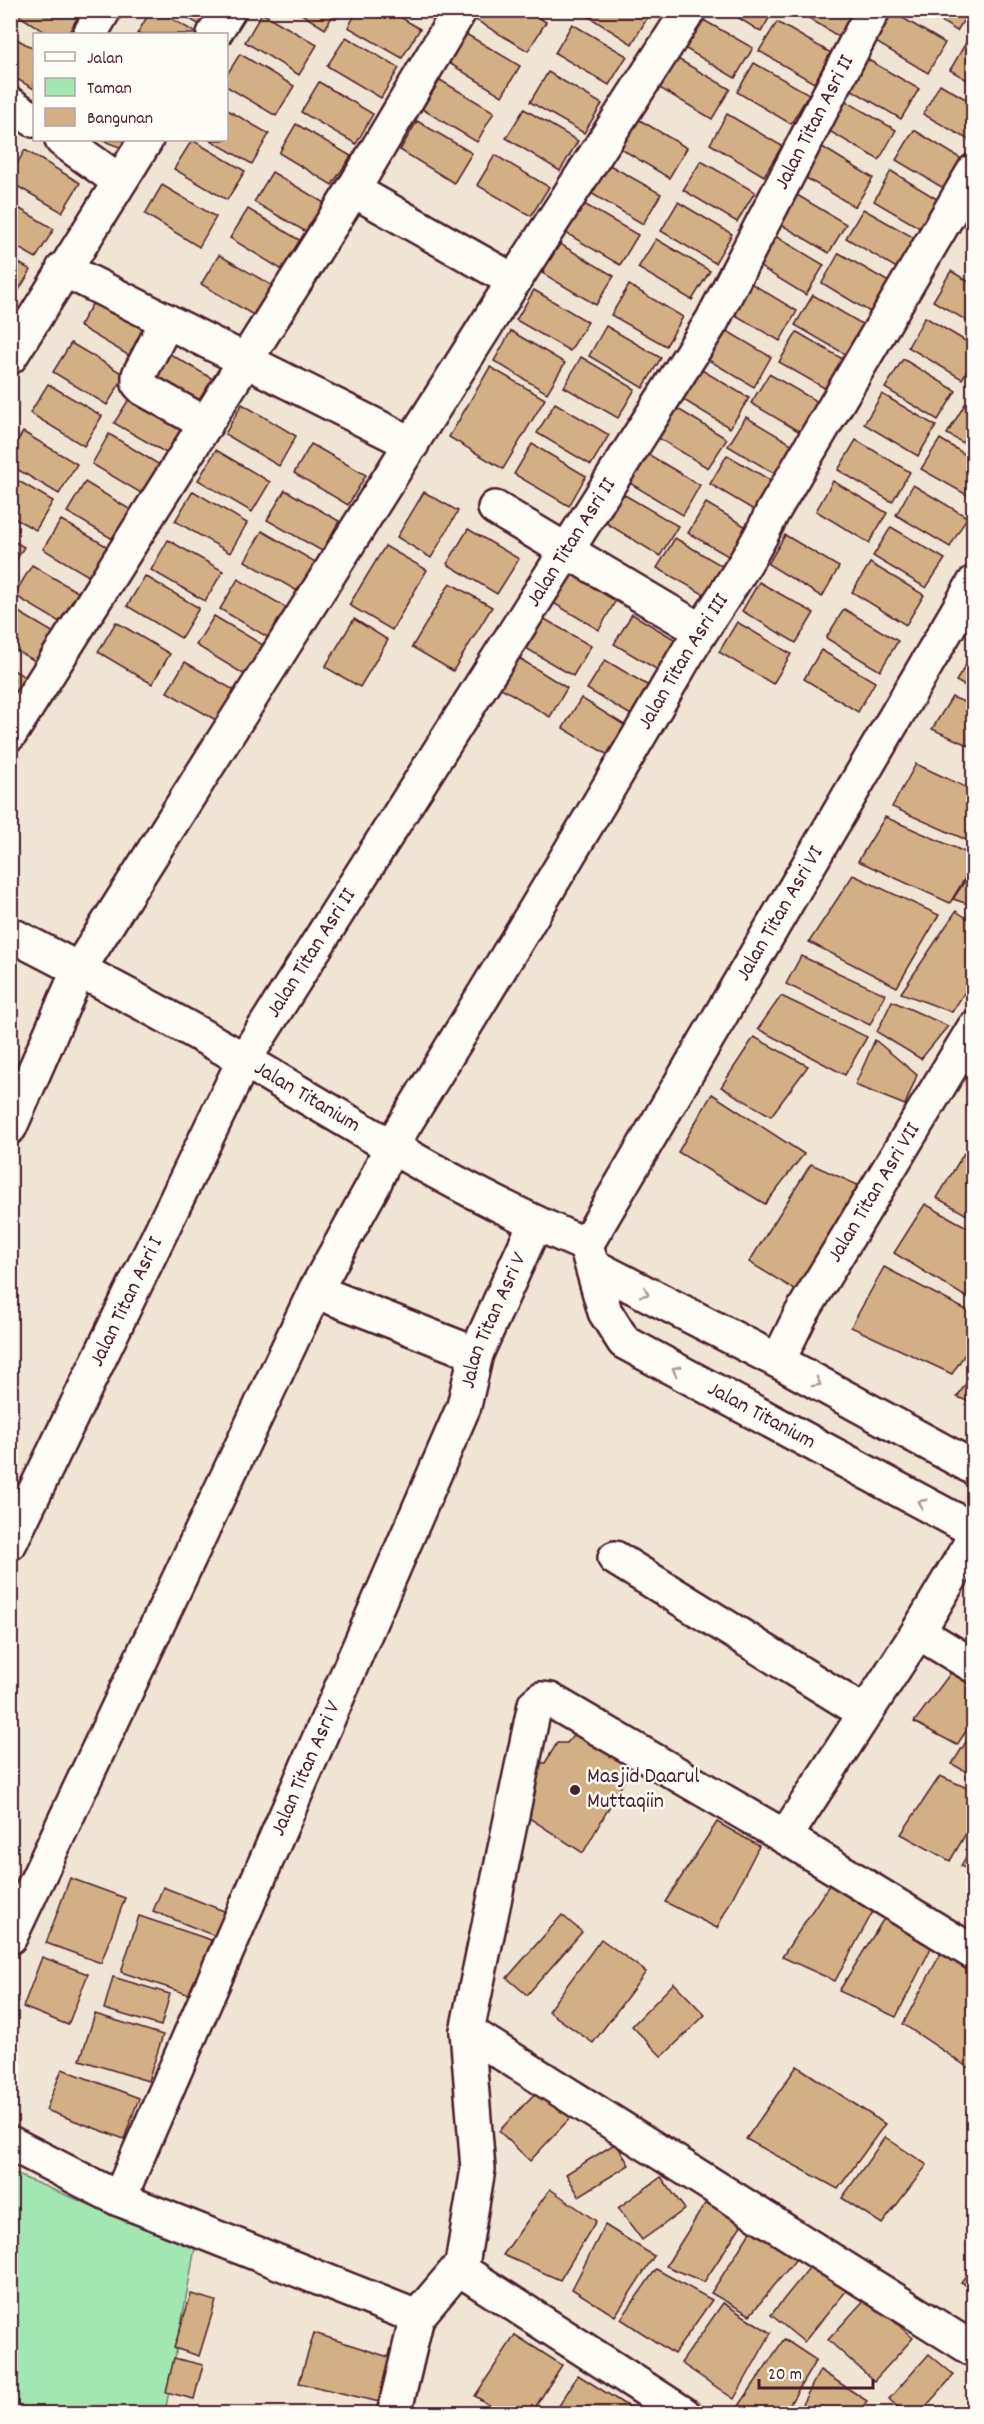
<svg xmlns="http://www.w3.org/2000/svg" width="984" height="2424" font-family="Dekko,sans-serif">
<rect width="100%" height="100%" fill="#f0e5d5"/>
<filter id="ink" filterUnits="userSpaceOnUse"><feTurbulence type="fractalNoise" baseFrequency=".0167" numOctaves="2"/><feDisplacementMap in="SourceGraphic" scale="12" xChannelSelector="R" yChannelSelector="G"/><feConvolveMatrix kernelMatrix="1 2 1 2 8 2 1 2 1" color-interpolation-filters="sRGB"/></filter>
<g filter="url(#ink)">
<!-- green -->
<path fill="#a2e6b1" stroke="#76826e" stroke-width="1.5" d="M10,2172L195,2248L165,2413H11Z"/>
<!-- building -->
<g fill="#d3af85" stroke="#4a1f2b" stroke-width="1.5">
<path d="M10,10H75L80,13L68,34H48Z"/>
<path d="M151,10H157L198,34H137Z"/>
<path d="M175,10H227L213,33Z"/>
<path d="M295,10H336L325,29Z"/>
<path d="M358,10H389L420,29L402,58L348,27Z"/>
<path d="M479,10H527L546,22L528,51L474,19Z"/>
<path d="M578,10H642L649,15L632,44Z"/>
<path d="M726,10H774L761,32Z"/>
<path d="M796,10H855L839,37Z"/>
<path d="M923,10H970L957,31Z"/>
<path d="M891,11L945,43L928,73L874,41Z"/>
<path d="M262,13L317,45L299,75L245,42Z"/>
<path d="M698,17L753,48L735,78L681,46Z"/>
<path d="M777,22L831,53L814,83L759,51Z"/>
<path d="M572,24L627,56L609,85L555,53Z"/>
<path d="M466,34L520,66L502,96L449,63Z"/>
<path d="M10,35L34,49V89L10,75Z"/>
<path d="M346,37L399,68L381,98L327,66Z"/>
<path d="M967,41L974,44V84L950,70Z"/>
<path d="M240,54L294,86L276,116L226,86V76Z"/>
<path d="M676,58L730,89L712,119L658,87Z"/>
<path d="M865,58L919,89L901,119L847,87Z"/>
<path d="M754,63L809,94L791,124L737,92Z"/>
<path d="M548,72L602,104L584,133L530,102Z"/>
<path d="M440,80L494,112L477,142L422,109Z"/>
<path d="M319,82L373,114L356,144L301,112Z"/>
<path d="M940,84L974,104V143L923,114Z"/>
<path d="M842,99L896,130L879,160L824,128Z"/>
<path d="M226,109L269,134L252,164L210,140H226Z"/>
<path d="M524,109L578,141L560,171L506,138Z"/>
<path d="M727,114L782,146L764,176L710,144Z"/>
<path d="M633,116L687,148L669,178L615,145Z"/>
<path d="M417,121L472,153L454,183L400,150Z"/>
<path d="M296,124L351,156L332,185L279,153Z"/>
<path d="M914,130L968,163L950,192L896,160Z"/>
<path d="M101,140H130L122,148Z"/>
<path d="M192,140L245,171L227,200L174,169Z"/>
<path d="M819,145L873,178L855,207L801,175Z"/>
<path d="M25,150L80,183L62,212L10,182V176Z"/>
<path d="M495,155L549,187L531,216L477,185Z"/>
<path d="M701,161L755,192L737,222L683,190Z"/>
<path d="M606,163L661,194L643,224L589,192Z"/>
<path d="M891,171L945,204L928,233L874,201Z"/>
<path d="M272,172L326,204L308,233L254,202Z"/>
<path d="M162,185L216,217L199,247L145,214Z"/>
<path d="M792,192L846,224L829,253L775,221Z"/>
<path d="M678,202L732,234L715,263L661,231Z"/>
<path d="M10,203L54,229L36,258L10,243Z"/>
<path d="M584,204L638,235L620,265L566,233Z"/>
<path d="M248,209L301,241L284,271L230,238Z"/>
<path d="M863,209L918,240L900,270L846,238Z"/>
<path d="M770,233L824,265L806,295L752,262Z"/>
<path d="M656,239L710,271L692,300L638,268Z"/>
<path d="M560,244L614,276L596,305L542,273Z"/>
<path d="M839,253L894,285L875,315L822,283Z"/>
<path d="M219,255L273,286L255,316L201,284Z"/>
<path d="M10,258L31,270L13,300L10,298Z"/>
<path d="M951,271L974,285V325L933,301Z"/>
<path d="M744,279L797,311L780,341L725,309Z"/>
<path d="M629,285L683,317L666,346L611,315Z"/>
<path d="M534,290L588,322L570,351L516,320Z"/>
<path d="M813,295L867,327L850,357L795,325Z"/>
<path d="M97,296L151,329L133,358L79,326Z"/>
<path d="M925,317L974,346V359L962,379L908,347Z"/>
<path d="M717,325L771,357L754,387L700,355Z"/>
<path d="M606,326L661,358L643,388L589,356Z"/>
<path d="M511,331L565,363L547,393L494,361Z"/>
<path d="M797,332L851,364L833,393L779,362Z"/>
<path d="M71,343L125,375L107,405L53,372Z"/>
<path d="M158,347L213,379L195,408L141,377Z"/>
<path d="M581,357L635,389L618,418L564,387Z"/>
<path d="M903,359L956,391L938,420L885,388Z"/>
<path d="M695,366L749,398L730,428L677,396Z"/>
<path d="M490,367L545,399L503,469L449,437Z"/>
<path d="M769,374L823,405L805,435L751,403Z"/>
<path d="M48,384L102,416L84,446L30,413Z"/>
<path d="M133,393L186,425L168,454L114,423Z"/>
<path d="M882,394L936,426L918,456L864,424Z"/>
<path d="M555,403L609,435L591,465L537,433Z"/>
<path d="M242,404L296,436L279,466L225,434Z"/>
<path d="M965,404L974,409V449L947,434Z"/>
<path d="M673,406L727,439L708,468L655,436Z"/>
<path d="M746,417L800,449L782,478L728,446Z"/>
<path d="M23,432L77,464L59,494L10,465V453Z"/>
<path d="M109,434L163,467L146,496L92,464Z"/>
<path d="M940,439L974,460V499L921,469Z"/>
<path d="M856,440L910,472L892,502L838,470Z"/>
<path d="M311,444L366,475L348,505L294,473Z"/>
<path d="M532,444L586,476L569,506L514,474Z"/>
<path d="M216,450L270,482L252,512L198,480Z"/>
<path d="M646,453L700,485L683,515L628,482Z"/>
<path d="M727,455L782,487L764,516L710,484Z"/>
<path d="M10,476L53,501L36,530L10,516Z"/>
<path d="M833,481L887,513L869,543L816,511Z"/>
<path d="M85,482L139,515L121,544L67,512Z"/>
<path d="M913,485L967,517L950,547L896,515Z"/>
<path d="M285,490L339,521L322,551L267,520Z"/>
<path d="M193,491L247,523L230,553L175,521Z"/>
<path d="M424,492L458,511L431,558L397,537Z"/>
<path d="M623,494L678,526L660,556L606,523Z"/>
<path d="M706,503L760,535L742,564L688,533Z"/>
<path d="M61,520L115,551L97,581L43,549Z"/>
<path d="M891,527L945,559L926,588L873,556Z"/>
<path d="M468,529L519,559L497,594L447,564Z"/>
<path d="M262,531L317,563L299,592L245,561Z"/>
<path d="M785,535L839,567L822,597L768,564Z"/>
<path d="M675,538L729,570L712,599L657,568Z"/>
<path d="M10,539L24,547L10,570Z"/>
<path d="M168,540L223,571L205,601L151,570Z"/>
<path d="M385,546L427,570L392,630L349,605Z"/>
<path d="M870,563L924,595L906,625L852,592Z"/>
<path d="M32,565L86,597L68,627L14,595Z"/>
<path d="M562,568L616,600L599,630L545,598Z"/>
<path d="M145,576L199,608L181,638L127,606Z"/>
<path d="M238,579L292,611L274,641L220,609Z"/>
<path d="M759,582L814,613L796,643L742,611Z"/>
<path d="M450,583L492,607L453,671L412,647Z"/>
<path d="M10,607L61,637L44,666L10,647Z"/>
<path d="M844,609L898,641L880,671L826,638Z"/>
<path d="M536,614L591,646L573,676L519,644Z"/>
<path d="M632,614L686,646L668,676L614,644Z"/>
<path d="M214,616L268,648L250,678L196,645Z"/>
<path d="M354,619L388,640L360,687L325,667Z"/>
<path d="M116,622L170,654L152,684L98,652Z"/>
<path d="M737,622L791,654L773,684L719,652Z"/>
<path d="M821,650L875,682L858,712L804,679Z"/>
<path d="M974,652V691L956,681Z"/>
<path d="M514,655L567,688L550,717L496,685Z"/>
<path d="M605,660L659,692L641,721L587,689Z"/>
<path d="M185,662L239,693L221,723L167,692Z"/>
<path d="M10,668L35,683L10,708Z"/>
<path d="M952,697L974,706V748L932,729Z"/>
<path d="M581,698L634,731L616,760L563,728Z"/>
<path d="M916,764L974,791V838L971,842L892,807Z"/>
<path d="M885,817L974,856V863L950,903L858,861Z"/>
<path d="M974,867V906L953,899Z"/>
<path d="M853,875L939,915L897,987L809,942Z"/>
<path d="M956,911L974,923V978L952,1012L901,993Z"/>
<path d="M801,956L885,994L870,1025L786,984Z"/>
<path d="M781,996L867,1037L845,1075L758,1029Z"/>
<path d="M892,1001L948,1026L921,1059L877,1032Z"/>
<path d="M754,1037L808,1066L771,1116L721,1087Z"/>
<path d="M875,1040L917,1075L905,1105L855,1085Z"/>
<path d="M712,1094L804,1154L765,1204L678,1152Z"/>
<path d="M964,1153L974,1158V1219L937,1198Z"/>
<path d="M811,1164L860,1186L800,1293L749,1262Z"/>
<path d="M925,1204L974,1231V1302L894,1253Z"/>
<path d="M884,1267L974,1314V1340L952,1374L851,1327Z"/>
<path d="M974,1371V1404L957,1397Z"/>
<path d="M952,1671L974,1685V1719L957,1745L914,1722Z"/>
<path d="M577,1729L635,1762L583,1853L526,1816L535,1763H545L557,1743H567Z"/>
<path d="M974,1729V1776L952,1764Z"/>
<path d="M940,1776L974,1791V1820L950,1861L901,1834Z"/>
<path d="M717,1822L759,1846L717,1928L665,1902Z"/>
<path d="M974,1842V1873L961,1866Z"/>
<path d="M70,1878L125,1898L101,1963L46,1943Z"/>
<path d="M829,1885L876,1906L835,1981L782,1957Z"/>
<path d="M163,1887L229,1913L220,1938L153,1911Z"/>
<path d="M562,1915L582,1932L527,1995L507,1978Z"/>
<path d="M886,1915L933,1944L896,2017L839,1991Z"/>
<path d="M139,1916L211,1940L193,1996L121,1972Z"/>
<path d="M601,1939L646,1972L593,2043L548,2011Z"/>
<path d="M942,1951L974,1969L972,2070L903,2024Z"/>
<path d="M42,1957L88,1974L68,2025L23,2007Z"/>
<path d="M113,1977L170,1994L161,2026L104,2009Z"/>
<path d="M674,1983L705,2015L662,2057L632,2026Z"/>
<path d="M95,2014L163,2035L148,2081L80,2060Z"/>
<path d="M797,2066L885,2124L838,2189L746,2139Z"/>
<path d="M62,2069L139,2098L124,2139L46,2110Z"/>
<path d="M541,2087L572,2116L530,2161L499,2131Z"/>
<path d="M885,2137L927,2165L882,2224L842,2198Z"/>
<path d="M616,2143L629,2165L579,2196L566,2174Z"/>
<path d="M661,2177L685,2209L642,2240L618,2208Z"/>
<path d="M550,2189L596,2221L560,2280L503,2255Z"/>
<path d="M711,2194L746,2218L704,2282L666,2266Z"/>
<path d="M605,2225L654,2256L615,2316L572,2289Z"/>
<path d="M751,2231L797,2258L750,2315L711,2293Z"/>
<path d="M817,2258L851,2285L804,2342L771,2315Z"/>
<path d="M974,2265V2290L961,2282Z"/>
<path d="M656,2269L712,2300L674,2354L621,2319Z"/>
<path d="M191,2294L216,2301L199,2356L174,2348Z"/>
<path d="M867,2297L913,2338L874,2381L828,2340Z"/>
<path d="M723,2303L771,2333L734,2399L681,2363Z"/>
<path d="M314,2333L398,2360L388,2404L299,2383Z"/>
<path d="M515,2335L562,2365L531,2414H503L475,2396Z"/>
<path d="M784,2339L816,2360L784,2414H757L739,2406Z"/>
<path d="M929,2354L954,2375L919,2414H905L889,2399Z"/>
<path d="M174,2358L203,2365L194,2399L166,2392Z"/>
<path d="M820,2370L867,2401L858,2414H797Z"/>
<path d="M578,2375L640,2414H554Z"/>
</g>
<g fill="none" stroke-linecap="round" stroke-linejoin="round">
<!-- street casing -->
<g stroke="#4a1f2b" stroke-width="38">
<g id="street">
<path d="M90,34L104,10"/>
<path d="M214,34L229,10"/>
<path d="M10,104L34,120"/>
<path d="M62,140L119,181"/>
<path d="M353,190L514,281"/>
<path d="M63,269L412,444"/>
<path d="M167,321L139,375V384L144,389L206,424"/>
<path d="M10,357L146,140"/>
<path d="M495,508L700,630"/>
<path d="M10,734L353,190L460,10"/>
<path id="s1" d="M10,934C90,975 169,1016 246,1061C357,1127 467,1195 586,1245L605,1312L624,1342L974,1530"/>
<path d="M10,1127L79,969L514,281L689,10"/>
<path id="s2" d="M586,1245L974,583"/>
<path d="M593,1266L778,1361L974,1468"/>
<path d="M315,1291L476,1354"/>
<path id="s3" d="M778,1361L800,1316L974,1028"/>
<path id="s4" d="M10,1543L244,1060L712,321L873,10"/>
<path d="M615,1558L865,1713"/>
<path d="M918,1632L974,1666"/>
<path d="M785,1837L918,1632L974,1538"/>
<path id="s5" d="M10,1937L315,1291L373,1186L390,1148C488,989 585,830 678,669C708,616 747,568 772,513L974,171"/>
<path d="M467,2031L974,2350"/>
<path id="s6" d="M10,2143L119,2199L464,1406L476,1354L535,1224"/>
<path d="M119,2199L417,2317"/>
<path d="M461,2270L478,2169L467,2031L535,1704L541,1699L550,1700L785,1837L974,1953"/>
<path d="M461,2270L684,2414"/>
<path d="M394,2414L417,2317L456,2271L461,2270"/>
</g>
</g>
<!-- street -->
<use href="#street" stroke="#fdfcf7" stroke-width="33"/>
</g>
<!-- one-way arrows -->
<defs><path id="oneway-chevron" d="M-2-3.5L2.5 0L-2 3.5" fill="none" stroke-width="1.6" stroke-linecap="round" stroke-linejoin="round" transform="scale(1.5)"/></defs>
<g stroke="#ac999b">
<use href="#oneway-chevron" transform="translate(645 1293) rotate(27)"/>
<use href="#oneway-chevron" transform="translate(676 1370) rotate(-152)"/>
<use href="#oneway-chevron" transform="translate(817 1383) rotate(29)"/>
<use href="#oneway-chevron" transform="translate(922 1503) rotate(-152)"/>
</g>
</g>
<!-- markers -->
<circle fill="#4a1f2b" stroke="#fdfcf7" stroke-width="2" cx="575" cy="1790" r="6"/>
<g text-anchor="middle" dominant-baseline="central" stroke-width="5" stroke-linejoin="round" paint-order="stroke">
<!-- street labels -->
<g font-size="22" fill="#4a1f2b" stroke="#fdfcf7">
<text stroke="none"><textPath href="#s4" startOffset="1635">Jalan Titan Asri II</textPath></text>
<text stroke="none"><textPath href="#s4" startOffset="1149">Jalan Titan Asri II</textPath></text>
<text stroke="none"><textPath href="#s5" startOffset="1444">Jalan Titan Asri III</textPath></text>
<text stroke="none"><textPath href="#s2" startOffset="384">Jalan Titan Asri VI</textPath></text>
<text stroke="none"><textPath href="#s4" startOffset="663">Jalan Titan Asri II</textPath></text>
<text stroke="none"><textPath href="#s1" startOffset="339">Jalan Titanium</textPath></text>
<text stroke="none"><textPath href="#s3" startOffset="194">Jalan Titan Asri VII</textPath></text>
<text stroke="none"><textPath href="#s4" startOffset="268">Jalan Titan Asri I</textPath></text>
<text stroke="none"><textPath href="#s6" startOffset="1078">Jalan Titan Asri V</textPath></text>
<text stroke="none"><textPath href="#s1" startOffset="916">Jalan Titanium</textPath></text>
<text stroke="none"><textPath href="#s6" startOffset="592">Jalan Titan Asri V</textPath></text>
</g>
<!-- poi labels -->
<g font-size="22" fill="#4a1f2b" stroke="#fdfcf7" text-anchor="start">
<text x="587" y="1777">Masjid Daarul<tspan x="587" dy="25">Muttaqiin</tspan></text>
</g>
</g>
<!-- margin -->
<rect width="984" height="2424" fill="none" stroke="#fdfcf7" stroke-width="36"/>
<rect x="18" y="18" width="948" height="2388" fill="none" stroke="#4a1f2b" stroke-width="2" filter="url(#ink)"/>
<!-- legend -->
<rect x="33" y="33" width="195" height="108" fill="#fdfcf7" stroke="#b5a4a5" stroke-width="1.5"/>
<rect x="45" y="52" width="30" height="9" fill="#fdfcf7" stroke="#b5a4a5" stroke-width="1.5"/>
<text x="87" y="63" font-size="18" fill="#4a1f2b">Jalan</text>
<rect x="45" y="78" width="30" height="18" fill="#a2e6b1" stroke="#b5a4a5" stroke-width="1.5"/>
<text x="87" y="93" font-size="18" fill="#4a1f2b">Taman</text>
<rect x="45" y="108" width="30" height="18" fill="#d3af85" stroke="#b5a4a5" stroke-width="1.5"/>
<text x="87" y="123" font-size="18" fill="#4a1f2b">Bangunan</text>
<!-- scale -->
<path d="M759 2379v9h114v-9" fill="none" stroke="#4a1f2b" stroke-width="3"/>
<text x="768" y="2379" font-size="18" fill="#4a1f2b" stroke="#fdfcf7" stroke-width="4.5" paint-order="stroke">20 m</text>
</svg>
